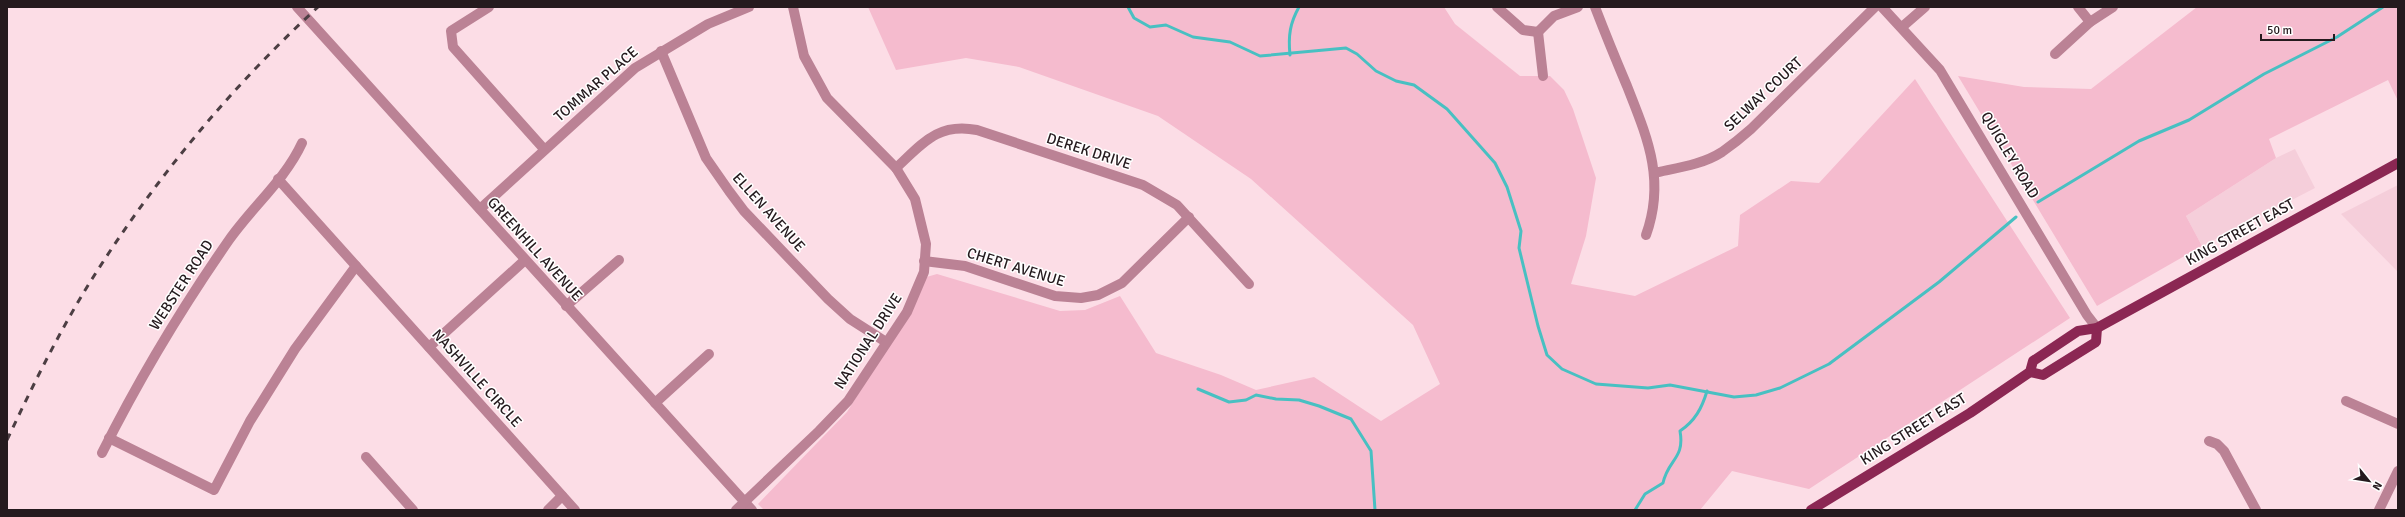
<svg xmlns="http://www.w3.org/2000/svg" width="2405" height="517" font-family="Signika,sans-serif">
<rect width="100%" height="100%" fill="#fcdde6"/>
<!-- built -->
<g fill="#f5ceda">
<path d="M2295,149L2315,188L2202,246L2186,216L2276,158Z"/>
<path d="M2398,185V272L2341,214Z"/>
</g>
<!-- green -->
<g fill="#f5bbce">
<path d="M868,7H1444L1455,24L1520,76H1550L1564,90L1573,109L1596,178L1586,236L1571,284L1635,296L1738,246L1740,215L1791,181L1819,183L1915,79L2070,318L1809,489L1732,471L1700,510H764L758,504L847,412L915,302L923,278L937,274L1060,311L1085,310L1120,296L1156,353L1221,375L1256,390L1314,377L1381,421L1440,384L1413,325L1251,179L1158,116L1019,67L966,58L896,70Z"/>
<path d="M2197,7H2398V101L2388,80L2269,139L2276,158L2186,216L2202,246L2097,306L1958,76L2024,87L2091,89Z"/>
</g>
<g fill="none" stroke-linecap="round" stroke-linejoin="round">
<!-- stream -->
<g stroke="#48c0c2" stroke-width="3">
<path d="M1128,7L1134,18L1150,27L1166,25L1193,37L1230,42L1260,56L1346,48L1357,54L1376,71L1396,81L1414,85L1447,109L1495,163L1507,187L1521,231L1519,248L1538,326L1547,355L1562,369L1596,384L1648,388L1670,385L1734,397L1756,395L1780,388L1829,364L1939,282L2016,217"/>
<path d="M1290,55C1288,36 1290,23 1299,7"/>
<path d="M2038,202L2139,141L2189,120L2264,74L2337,37L2383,7"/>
<path d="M1198,389L1229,402L1246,400L1256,395L1276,399L1299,400L1319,406L1351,419L1371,451L1375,510"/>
<path d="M1635,510L1645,494L1663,483C1668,459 1685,459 1680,431C1695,421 1702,408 1707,391"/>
</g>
<!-- minor -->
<g stroke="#bb8295" stroke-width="10">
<path d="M297,7L752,510"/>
<path d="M489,7L451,31L453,47L544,149"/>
<path d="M1497,7L1523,30L1538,32"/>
<path d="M1595,7C1605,33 1616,60 1627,86C1647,137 1666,179 1646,235"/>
<path d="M1882,7L1940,70L2087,315L2097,328"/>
<path d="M2078,7L2090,22"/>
<path d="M1902,27L1925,7"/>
<path d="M1538,32L1554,16L1578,7"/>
<path d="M1538,32L1543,76"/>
<path d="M661,51L706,158L729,191L744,211L828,299L850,319L886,342"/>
<path d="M2055,54L2090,22L2113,7"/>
<path d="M896,168C922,144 938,122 977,130L1143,185L1177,205L1249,284"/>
<path d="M1654,173C1676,168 1702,165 1722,152C1732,145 1742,137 1751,129L1875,7"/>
<path d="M278,179L575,510"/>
<path d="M480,209L635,68L708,24L749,7"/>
<path d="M924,261L965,266L1055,296L1081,298L1098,295L1122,283L1189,217"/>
<path d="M566,306L619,260"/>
<path d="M429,347L525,260"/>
<path d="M2346,401L2398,424"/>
<path d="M655,403L709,354"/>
<path d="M109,438L214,490L250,421L295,349L356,266"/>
<path d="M2209,441L2217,444L2224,451L2256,510"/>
<path d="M102,453C140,377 181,309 229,240C252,207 285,180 302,143"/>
<path d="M366,457L413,510"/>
<path d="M548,510L562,496"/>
<path d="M736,510L819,431L848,401L907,312L924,272L926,244L915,199L896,168L827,98L804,56L793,7"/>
<path d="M2379,510L2398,471"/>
</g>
<!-- major -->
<g stroke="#8b2753" stroke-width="10">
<path d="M2030,372L2043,375L2096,342L2097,328"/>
<path d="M1811,510L1970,413L2030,372L2033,361L2078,331L2097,328L2398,163"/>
</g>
<!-- rail -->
<path stroke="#4c3e43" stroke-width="3" stroke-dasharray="7 7" stroke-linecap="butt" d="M7,440C33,385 60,330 92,279C155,179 231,87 318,7"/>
</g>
<g text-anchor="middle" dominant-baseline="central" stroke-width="3" stroke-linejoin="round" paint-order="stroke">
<!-- street labels -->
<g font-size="15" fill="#251a1e" stroke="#fff">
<text transform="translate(596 84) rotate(-41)">TOMMAR PLACE</text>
<text transform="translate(1763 94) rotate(-43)">SELWAY COURT</text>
<text transform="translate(1089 151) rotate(18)">DEREK DRIVE</text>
<text transform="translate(2010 155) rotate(59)">QUIGLEY ROAD</text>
<text transform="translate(769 212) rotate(48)">ELLEN AVENUE</text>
<text transform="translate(2240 232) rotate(-29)">KING STREET EAST</text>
<text transform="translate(535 249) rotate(48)">GREENHILL AVENUE</text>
<text transform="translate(1016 267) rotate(17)">CHERT AVENUE</text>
<text transform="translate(181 285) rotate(-57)">WEBSTER ROAD</text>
<text transform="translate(868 341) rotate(-57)">NATIONAL DRIVE</text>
<text transform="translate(477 378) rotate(48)">NASHVILLE CIRCLE</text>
<text transform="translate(1913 429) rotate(-32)">KING STREET EAST</text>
</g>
</g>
<!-- border -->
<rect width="2405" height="517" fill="none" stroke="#251a1e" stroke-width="16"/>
<!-- north arrow -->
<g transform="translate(2369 481) rotate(120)" stroke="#ffffff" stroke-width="3" paint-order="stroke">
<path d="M0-3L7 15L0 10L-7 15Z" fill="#251a1e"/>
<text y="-6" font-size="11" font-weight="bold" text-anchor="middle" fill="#251a1e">N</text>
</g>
<!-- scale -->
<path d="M2261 34v6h73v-6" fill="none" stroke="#251a1e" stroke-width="2"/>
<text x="2267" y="34" font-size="12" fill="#251a1e" stroke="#ffffff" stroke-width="3" paint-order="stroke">50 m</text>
</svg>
